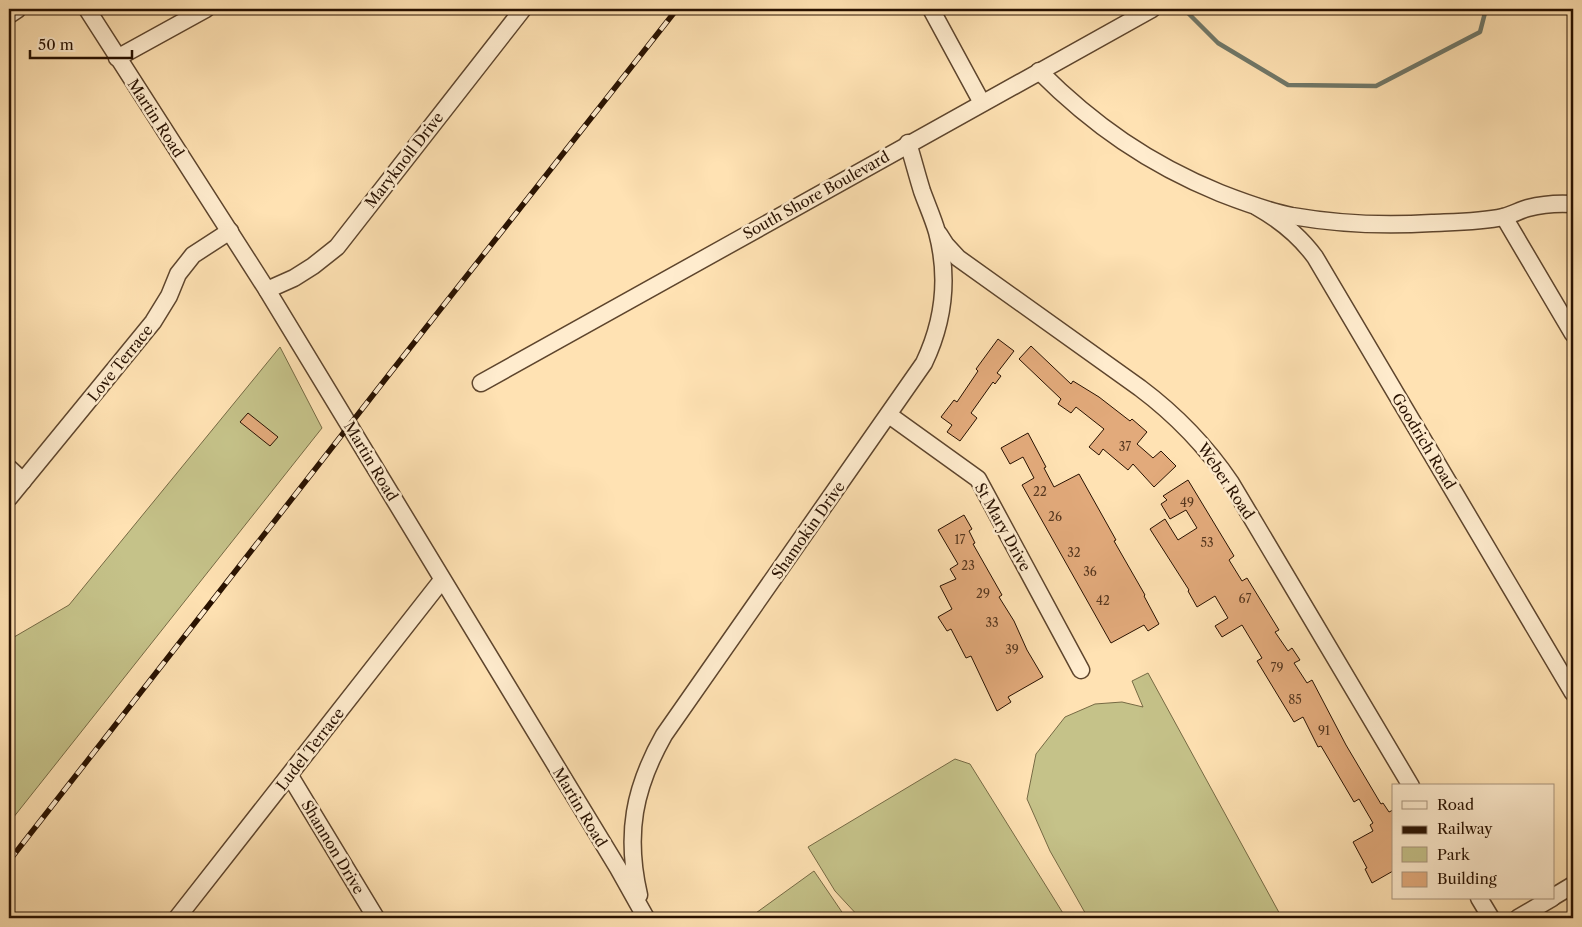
<svg xmlns="http://www.w3.org/2000/svg" width="1582" height="927" font-family="'Libre Caslon Text',serif">
<rect width="100%" height="100%" fill="#ffe2b3"/>
<filter id="stains"><feTurbulence type="fractalNoise" baseFrequency=".004" numOctaves="4"/><feColorMatrix values="0 0 0 0 .2 0 0 0 0 .09 0 0 0 0 .02 0 0 0 .5 -.17"/></filter>
<radialGradient id="worn" r=".72"><stop offset=".6" stop-color="#630" stop-opacity="0"/><stop offset="1" stop-color="#630" stop-opacity=".3"/></radialGradient>
<!-- green -->
<g fill="#c5c289" stroke="#766a44">
<path d="M280,347L322,428L9,823V640L69,605Z"/>
<path d="M1148,673L1282,918H1088L1050,851L1027,799L1036,754L1065,717L1095,704L1122,702L1143,707L1132,681Z"/>
<path d="M955,759L970,764L1066,918H860L835,891L808,847Z"/>
<path d="M814,871L846,918H749Z"/>
</g>
<g fill="none" stroke-linecap="round" stroke-linejoin="round">
<!-- stream -->
<path stroke="#707869" stroke-width="4.5" d="M1184,9L1218,43L1288,85L1376,86L1480,32L1486,9"/>
</g>
<!-- building -->
<g fill="#e2aa7b" stroke="#281100">
<path d="M998,339L1014,351L997,373L1001,376L995,384L993,382L971,413L977,418L960,441L947,432L952,425L941,417L954,400L957,402L978,371L976,369Z"/>
<path d="M1031,346L1071,384L1073,381L1099,397L1130,421L1132,419L1147,432L1137,444L1153,458L1161,451L1176,466L1154,487L1133,464L1128,470L1103,449L1099,455L1089,447L1104,429L1076,407L1071,413L1058,404L1061,399L1019,359Z"/>
<path d="M248,413L278,437L270,446L240,422Z"/>
<path d="M1028,433L1046,467L1044,468L1054,487L1079,474L1116,540L1114,541L1145,595L1144,596L1159,624L1148,631L1144,625L1111,643L1022,485L1034,478L1023,457L1010,464L1001,448Z"/>
<path d="M1188,480L1234,556L1229,560L1242,581L1247,578L1279,630L1275,632L1288,651L1292,648L1300,660L1294,663L1307,683L1312,680L1346,745L1381,804L1383,803L1389,812L1393,810V871L1372,883L1365,869L1367,868L1353,842L1373,831L1370,825L1373,823L1359,799L1354,802L1321,746L1318,747L1303,717L1294,722L1257,661L1262,658L1242,625L1222,637L1215,626L1228,618L1215,596L1197,607L1188,591L1189,590L1150,529L1165,519L1178,540L1197,528L1186,510L1170,519L1161,504L1167,500L1163,496Z"/>
<path d="M964,515L972,529L969,531L975,543L973,544L1002,595L999,597L1014,621L1027,650L1043,677L1008,697L1011,702L997,711L971,656L966,658L951,629L947,631L938,617L952,609L940,586L956,579L950,569L958,564L938,530Z"/>
</g>
<g fill="none" stroke-linecap="round" stroke-linejoin="round">
<!-- minor casing -->
<g stroke="#5e452d" stroke-width="19">
<g id="minor">
<path d="M87,9L267,290L618,868L646,918"/>
<path d="M931,9L982,103"/>
<path d="M9,15L18,9"/>
<path d="M117,58L206,9"/>
<path d="M1039,71C1093,125 1149,164 1220,193C1243,202 1267,211 1292,216C1338,224 1385,226 1432,223C1455,222 1481,222 1503,217C1512,215 1520,210 1528,208C1543,204 1558,203 1573,204"/>
<path d="M1257,207C1280,220 1299,235 1315,257L1573,693"/>
<path d="M1504,217L1573,334"/>
<path d="M939,234L946,245L958,258L1140,388C1176,415 1206,446 1231,483L1411,786"/>
<path d="M267,290L294,278L313,266L337,247L523,9"/>
<path d="M481,383L1152,9"/>
<path d="M889,415L978,479L1081,670"/>
<path d="M9,468L23,481"/>
<path d="M9,498L153,322L169,296L178,274L193,255L230,231"/>
<path d="M290,776L376,918"/>
<path d="M639,895C625,834 634,788 664,735L924,363C944,321 949,277 937,232C933,218 927,205 922,191C917,175 913,159 908,143"/>
<path d="M1553,897L1573,885"/>
<path d="M1479,898L1491,918"/>
<path d="M177,918L442,580"/>
<path d="M1518,918L1552,898"/>
</g>
</g>
<!-- minor -->
<use href="#minor" stroke="#ffecce" stroke-width="16"/>
<!-- rail casing -->
<g stroke="#281100" stroke-width="5.5">
<path id="rail" d="M9,861L391,372L677,9"/>
</g>
<!-- rail -->
<use href="#rail" stroke="#ffecce" stroke-width="4" stroke-dasharray="11" stroke-linecap="butt"/>
</g>
<g text-anchor="middle" dominant-baseline="central" stroke-width="5" stroke-linejoin="round" paint-order="stroke">
<!-- number labels -->
<g font-size="12" fill="#56371f">
<text x="1125" y="446">37</text>
<text x="1040" y="491">22</text>
<text x="1187" y="502">49</text>
<text x="1055" y="516">26</text>
<text x="960" y="539">17</text>
<text x="1207" y="542">53</text>
<text x="1074" y="552">32</text>
<text x="968" y="565">23</text>
<text x="1090" y="571">36</text>
<text x="983" y="593">29</text>
<text x="1245" y="598">67</text>
<text x="1103" y="600">42</text>
<text x="992" y="622">33</text>
<text x="1012" y="649">39</text>
<text x="1277" y="667">79</text>
<text x="1295" y="699">85</text>
<text x="1324" y="730">91</text>
</g>
<!-- street labels -->
<g font-size="15" fill="#281100" stroke="#ffecce">
<text transform="translate(156 118) rotate(57)">Martin Road</text>
<text transform="translate(404 160) rotate(-52)">Maryknoll Drive</text>
<text transform="translate(816 195) rotate(-29)">South Shore Boulevard</text>
<text transform="translate(120 363) rotate(-51)">Love Terrace</text>
<text transform="translate(1424 441) rotate(59)">Goodrich Road</text>
<text transform="translate(371 461) rotate(59)">Martin Road</text>
<text transform="translate(1226 481) rotate(56)">Weber Road</text>
<text transform="translate(1003 527) rotate(61)">St Mary Drive</text>
<text transform="translate(808 530) rotate(-55)">Shamokin Drive</text>
<text transform="translate(310 749) rotate(-52)">Ludel Terrace</text>
<text transform="translate(580 807) rotate(59)">Martin Road</text>
<text transform="translate(333 847) rotate(59)">Shannon Drive</text>
</g>
</g>
<!-- margin -->
<rect width="1582" height="927" fill="none" stroke="#ffe2b3" stroke-width="30"/>
<rect x="10" y="10" width="1562" height="907" fill="none" stroke="#281100" stroke-width="2.5"/>
<rect x="15" y="15" width="1552" height="897" fill="none" stroke="#281100"/>
<!-- legend -->
<rect x="1392" y="784" width="162" height="115" fill="#ffecce" stroke="#a9947c"/>
<rect x="1402" y="801" width="25" height="8" fill="#ffecce" stroke="#a9947c"/>
<text x="1437" y="810" font-size="15" fill="#281100">Road</text>
<rect x="1402" y="826" width="25" height="8" fill="#281100" stroke="#a9947c"/>
<text x="1437" y="834" font-size="15" fill="#281100">Railway</text>
<rect x="1402" y="847" width="25" height="15" fill="#c5c289" stroke="#a9947c"/>
<text x="1437" y="860" font-size="15" fill="#281100">Park</text>
<rect x="1402" y="872" width="25" height="15" fill="#e2aa7b" stroke="#a9947c"/>
<text x="1437" y="884" font-size="15" fill="#281100">Building</text>
<!-- scale -->
<path d="M30 50v8h102v-8" fill="none" stroke="#281100" stroke-width="2.5"/>
<text x="38" y="50" font-size="15" fill="#281100" stroke="#ffecce" stroke-width="4" paint-order="stroke">50 m</text>
<rect width="100%" height="100%" filter="url(#stains)"/>
<rect width="100%" height="100%" fill="url(#worn)"/>
</svg>
